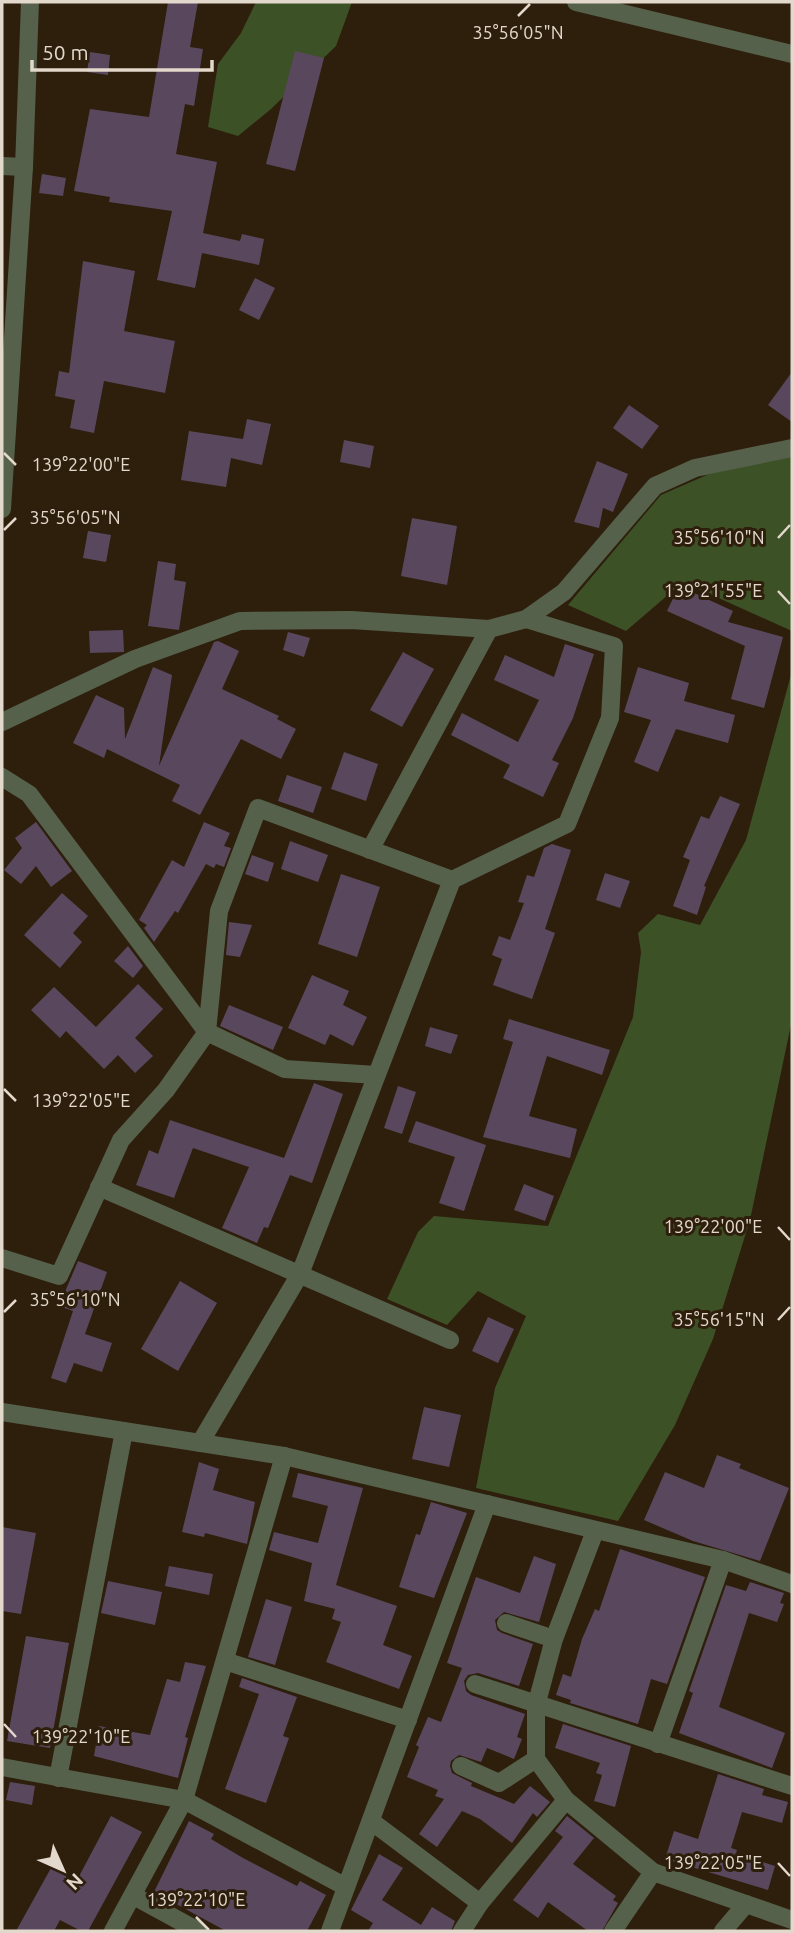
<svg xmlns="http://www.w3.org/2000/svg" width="794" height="1933" font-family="Ubuntu,sans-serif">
<rect width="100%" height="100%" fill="#2e1e0c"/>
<!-- green -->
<g fill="#3d5126">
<path d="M256,2H352L336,46L271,109L238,136L208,127L218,64L241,33Z"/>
<path d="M792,456V631L683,582L626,631L568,605L661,495L709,474Z"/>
<path d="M792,671V1020L750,1220L713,1339L675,1425L618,1521L476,1488L495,1388L526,1316L478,1291L447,1325L387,1299L418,1232L434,1216L548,1226L633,1017L641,952L638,933L658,914L700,925L746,840Z"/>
</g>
<!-- building -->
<g fill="#59485d">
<path d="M168,2H198L190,47L203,49L194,106L185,104L176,154L217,162L203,233L240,241L242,234L264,239L259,265L202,253L195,288L157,280L172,211L109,202L110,197L74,191L90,109L149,117Z"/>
<path d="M295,51L324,58L295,171L266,164Z"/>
<path d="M90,52L110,55L108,75L87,72Z"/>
<path d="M42,174L66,178L63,196L39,193Z"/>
<path d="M83,261L135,271L124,331L175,341L165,393L104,381L94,433L70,428L75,400L55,396L59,371L69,373Z"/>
<path d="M255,278L275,288L259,320L239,310Z"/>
<path d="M792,372V422L768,405Z"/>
<path d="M629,405L659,426L642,449L613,428Z"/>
<path d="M247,419L271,424L262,465L231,458L226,487L181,480L189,431L243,439Z"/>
<path d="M344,440L374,446L370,468L340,462Z"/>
<path d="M597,461L628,474L613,512L603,508L599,528L574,522Z"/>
<path d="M412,518L457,526L447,585L401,576Z"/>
<path d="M88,531L111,535L106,562L83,558Z"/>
<path d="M158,561L176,564L174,580L186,582L179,630L148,626Z"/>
<path d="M679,586L733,611L728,622L783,637L764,708L731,699L745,646L667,611Z"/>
<path d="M123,630L124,652L90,653L89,631Z"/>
<path d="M288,632L310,638L304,657L283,650Z"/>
<path d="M218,641L239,651L222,689L279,716L277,719L296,729L281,759L241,739L200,815L172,801L180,785L107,749L104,758L73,743L96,695L124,708L125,739L153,667L172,675L159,766L214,642Z"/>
<path d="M565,644L594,654L573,718L552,760L559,763L543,797L503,778L510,765L451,735L462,713L518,742L539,700L494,680L505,655L554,677Z"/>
<path d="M403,652L434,669L402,727L370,710Z"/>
<path d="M638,667L689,683L684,701L735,715L728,743L676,729L658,772L634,762L651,720L624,712Z"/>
<path d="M344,752L378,764L366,801L331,789Z"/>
<path d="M287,775L322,787L313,813L278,801Z"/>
<path d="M720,796L740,804L704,886L706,887L697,915L673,906L690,860L683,857L701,816L709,819Z"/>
<path d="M36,822L72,871L51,887L36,866L21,884L4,870L22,848L15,838Z"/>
<path d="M204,822L230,833L224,846L231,848L224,867L216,864L214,868L206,864L178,913L175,911L154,942L144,928L147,925L139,920L172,860L184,867Z"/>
<path d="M290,841L328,855L318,882L281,869Z"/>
<path d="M552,844L571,850L545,929L555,933L532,999L493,985L502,959L492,955L499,936L510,940L524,903L518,902L527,875L534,877L544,848Z"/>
<path d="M252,855L274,863L268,882L245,874Z"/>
<path d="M605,873L630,881L620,908L596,900Z"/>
<path d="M341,874L380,887L357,957L318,944Z"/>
<path d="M62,893L88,916L73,933L82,942L60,968L24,935Z"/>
<path d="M229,922L252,925L240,957L226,955Z"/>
<path d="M128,946L143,966L133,978L114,961Z"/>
<path d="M312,975L349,991L343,1005L367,1017L353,1046L330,1034L325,1045L288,1028Z"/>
<path d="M138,984L163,1009L135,1038L153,1056L135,1073L118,1055L104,1069L66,1031L60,1038L31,1010L54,987L96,1027Z"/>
<path d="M229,1005L283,1027L273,1050L220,1026Z"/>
<path d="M509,1019L610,1050L602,1075L547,1056L529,1116L577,1129L570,1158L483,1137L513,1042L503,1039Z"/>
<path d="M430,1027L458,1035L451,1054L425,1046Z"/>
<path d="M314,1083L343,1094L312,1183L290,1175L268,1228L264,1227L257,1243L222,1228L249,1167L193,1148L174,1198L136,1185L149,1150L158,1154L170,1120L284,1158Z"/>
<path d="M398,1086L416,1092L402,1134L384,1128Z"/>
<path d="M416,1121L486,1145L464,1211L439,1203L455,1157L408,1142Z"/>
<path d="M524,1184L554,1196L545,1221L514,1210Z"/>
<path d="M78,1261L107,1272L85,1334L112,1343L102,1372L74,1363L66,1383L51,1378L73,1311L59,1306Z"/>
<path d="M180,1281L217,1303L178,1371L141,1349Z"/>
<path d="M488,1317L514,1329L498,1363L472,1351Z"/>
<path d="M424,1407L461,1415L449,1467L412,1459Z"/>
<path d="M717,1455L741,1464L739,1468L789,1488L760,1561L693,1541L644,1520L665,1472L704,1488Z"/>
<path d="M199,1462L219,1469L213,1490L255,1502L247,1544L205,1533L204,1537L182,1532Z"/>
<path d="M298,1473L363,1488L336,1585L397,1606L383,1645L412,1656L399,1689L326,1662L341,1622L332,1619L335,1609L304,1601L312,1563L269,1550L274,1532L318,1543L328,1506L292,1497Z"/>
<path d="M431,1502L467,1513L434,1598L399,1587L416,1534L420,1535Z"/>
<path d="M2,1527L36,1533L21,1614L2,1611Z"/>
<path d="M620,1549L705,1577L667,1684L651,1679L638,1724L570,1703L571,1700L556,1695L563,1674L571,1677L582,1639L595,1609L599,1611Z"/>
<path d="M534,1556L556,1564L539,1622L504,1612L495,1620L497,1630L502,1633L533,1644L519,1686L478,1673L468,1675L464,1681L466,1691L471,1695L525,1714L517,1737L522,1739L514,1759L487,1748L481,1762L459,1755L451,1761L450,1766L452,1773L472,1783L471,1786L514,1804L530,1786L550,1802L537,1817L533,1813L512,1843L480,1819L462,1811L437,1847L419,1834L444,1799L435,1796L438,1790L407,1777L419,1747L416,1745L428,1717L441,1722L462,1668L447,1663L476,1577L520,1593Z"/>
<path d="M169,1566L213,1574L209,1595L165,1586Z"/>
<path d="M108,1581L162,1592L155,1625L101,1613Z"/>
<path d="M750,1582L784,1593L780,1603L784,1604L777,1622L749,1613L719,1707L785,1733L772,1768L679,1733L693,1693L689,1691L726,1585L746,1591Z"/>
<path d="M266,1599L292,1607L275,1665L248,1657Z"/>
<path d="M26,1636L69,1643L50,1748L7,1741Z"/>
<path d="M185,1662L206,1666L185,1737L188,1738L178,1778L94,1756L99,1726L150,1735L167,1679L180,1682Z"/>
<path d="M242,1678L297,1697L283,1736L289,1738L266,1803L225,1789L259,1694L239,1687Z"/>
<path d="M563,1724L631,1746L615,1807L594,1801L602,1775L596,1773L600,1763L555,1748Z"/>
<path d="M718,1774L764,1789L762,1795L788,1802L782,1823L742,1812L731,1848L737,1850L736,1853L775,1866L768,1890L665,1859L674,1831L698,1839Z"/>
<path d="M10,1782L35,1786L32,1805L6,1800Z"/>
<path d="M111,1816L142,1832L88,1931H81L60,1920L54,1931H16L51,1868L76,1882Z"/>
<path d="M567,1816L594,1838L573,1864L616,1896L613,1900L618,1903L602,1931H588L548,1902L538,1918L513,1900L563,1837L555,1831Z"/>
<path d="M189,1821L214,1834L211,1839L243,1858L297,1886L300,1881L326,1895L307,1931H226L154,1892Z"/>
<path d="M379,1854L403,1868L382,1900L421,1925L432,1907L455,1921L451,1931H368L373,1923L351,1910Z"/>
</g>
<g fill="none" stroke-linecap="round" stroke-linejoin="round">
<!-- minor -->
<g stroke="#55614b" stroke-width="18">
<path d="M576,2L792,54"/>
<path d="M2,166L24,167"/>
<path d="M2,722L135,659L240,621L351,620L489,629L526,619L564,592L655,486L695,468L792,448"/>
<path d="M2,777L29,794L207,1032L285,1069L376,1075"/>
<path d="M370,850L489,629"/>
<path d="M99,1187L450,1340"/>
<path d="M2,1258L59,1276L121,1140L166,1090L207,1032L219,911L258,808L452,880"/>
<path d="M2,1412L284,1456L723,1560L792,1584"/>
<path d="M200,1443L300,1274L452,880L567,824L610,718L614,646L526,619"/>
<path d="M595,1531L554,1639L536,1706V1759L566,1800L653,1872L792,1920"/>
<path d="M506,1623L554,1639"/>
<path d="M225,1661L408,1720"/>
<path d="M475,1684L792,1786"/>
<path d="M658,1744L723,1560"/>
<path d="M461,1766L499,1783L536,1759"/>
<path d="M2,1767L184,1800L346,1887"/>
<path d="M58,1778L124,1431"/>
<path d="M371,1821L480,1903"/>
<path d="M134,1896L198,1931"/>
<path d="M113,1931L184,1800L284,1456"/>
<path d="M330,1931L487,1504"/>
<path d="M462,1931L480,1903L566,1800"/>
<path d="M613,1931L653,1872"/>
<path d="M723,1931L746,1904"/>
</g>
<!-- tertiary -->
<path stroke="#55614b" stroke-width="18" d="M2,509L24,167L30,2"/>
</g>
<!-- ticks -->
<path fill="none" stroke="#e3d8cc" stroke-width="2.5" d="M518,16L530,4M4,453L16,465M4,530L16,518M778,538L790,525M778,591L790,604M4,1089L16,1101M778,1227L790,1240M4,1312L16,1300M778,1320L790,1307M4,1724L16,1737M778,1863L790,1876M196,1917L209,1930"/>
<g font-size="18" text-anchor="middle" fill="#e3d8cc" stroke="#2e1e0c" stroke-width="6" stroke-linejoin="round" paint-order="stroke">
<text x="518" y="39">35°56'05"N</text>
<text x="81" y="471">139°22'00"E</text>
<text x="75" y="524">35°56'05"N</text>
<text x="719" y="544">35°56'10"N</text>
<text x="713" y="597">139°21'55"E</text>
<text x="81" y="1107">139°22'05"E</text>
<text x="713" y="1233">139°22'00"E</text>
<text x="75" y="1306">35°56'10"N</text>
<text x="719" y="1326">35°56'15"N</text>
<text x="81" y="1743">139°22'10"E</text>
<text x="713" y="1869">139°22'05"E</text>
<text x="196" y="1906">139°22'10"E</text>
</g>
<!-- border -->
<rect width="794" height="1933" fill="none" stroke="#e3d8cc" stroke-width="7"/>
<!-- north arrow -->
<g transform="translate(63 1870) rotate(135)" stroke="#2e1e0c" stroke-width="5" paint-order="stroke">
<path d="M0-5L12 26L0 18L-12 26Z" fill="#e3d8cc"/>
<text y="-10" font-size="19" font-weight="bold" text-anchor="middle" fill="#e3d8cc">N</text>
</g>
<!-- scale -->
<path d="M32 60v10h180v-10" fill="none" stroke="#e3d8cc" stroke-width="3.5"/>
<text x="42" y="60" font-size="21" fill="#e3d8cc" stroke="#2e1e0c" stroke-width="5" paint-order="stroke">50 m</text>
</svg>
